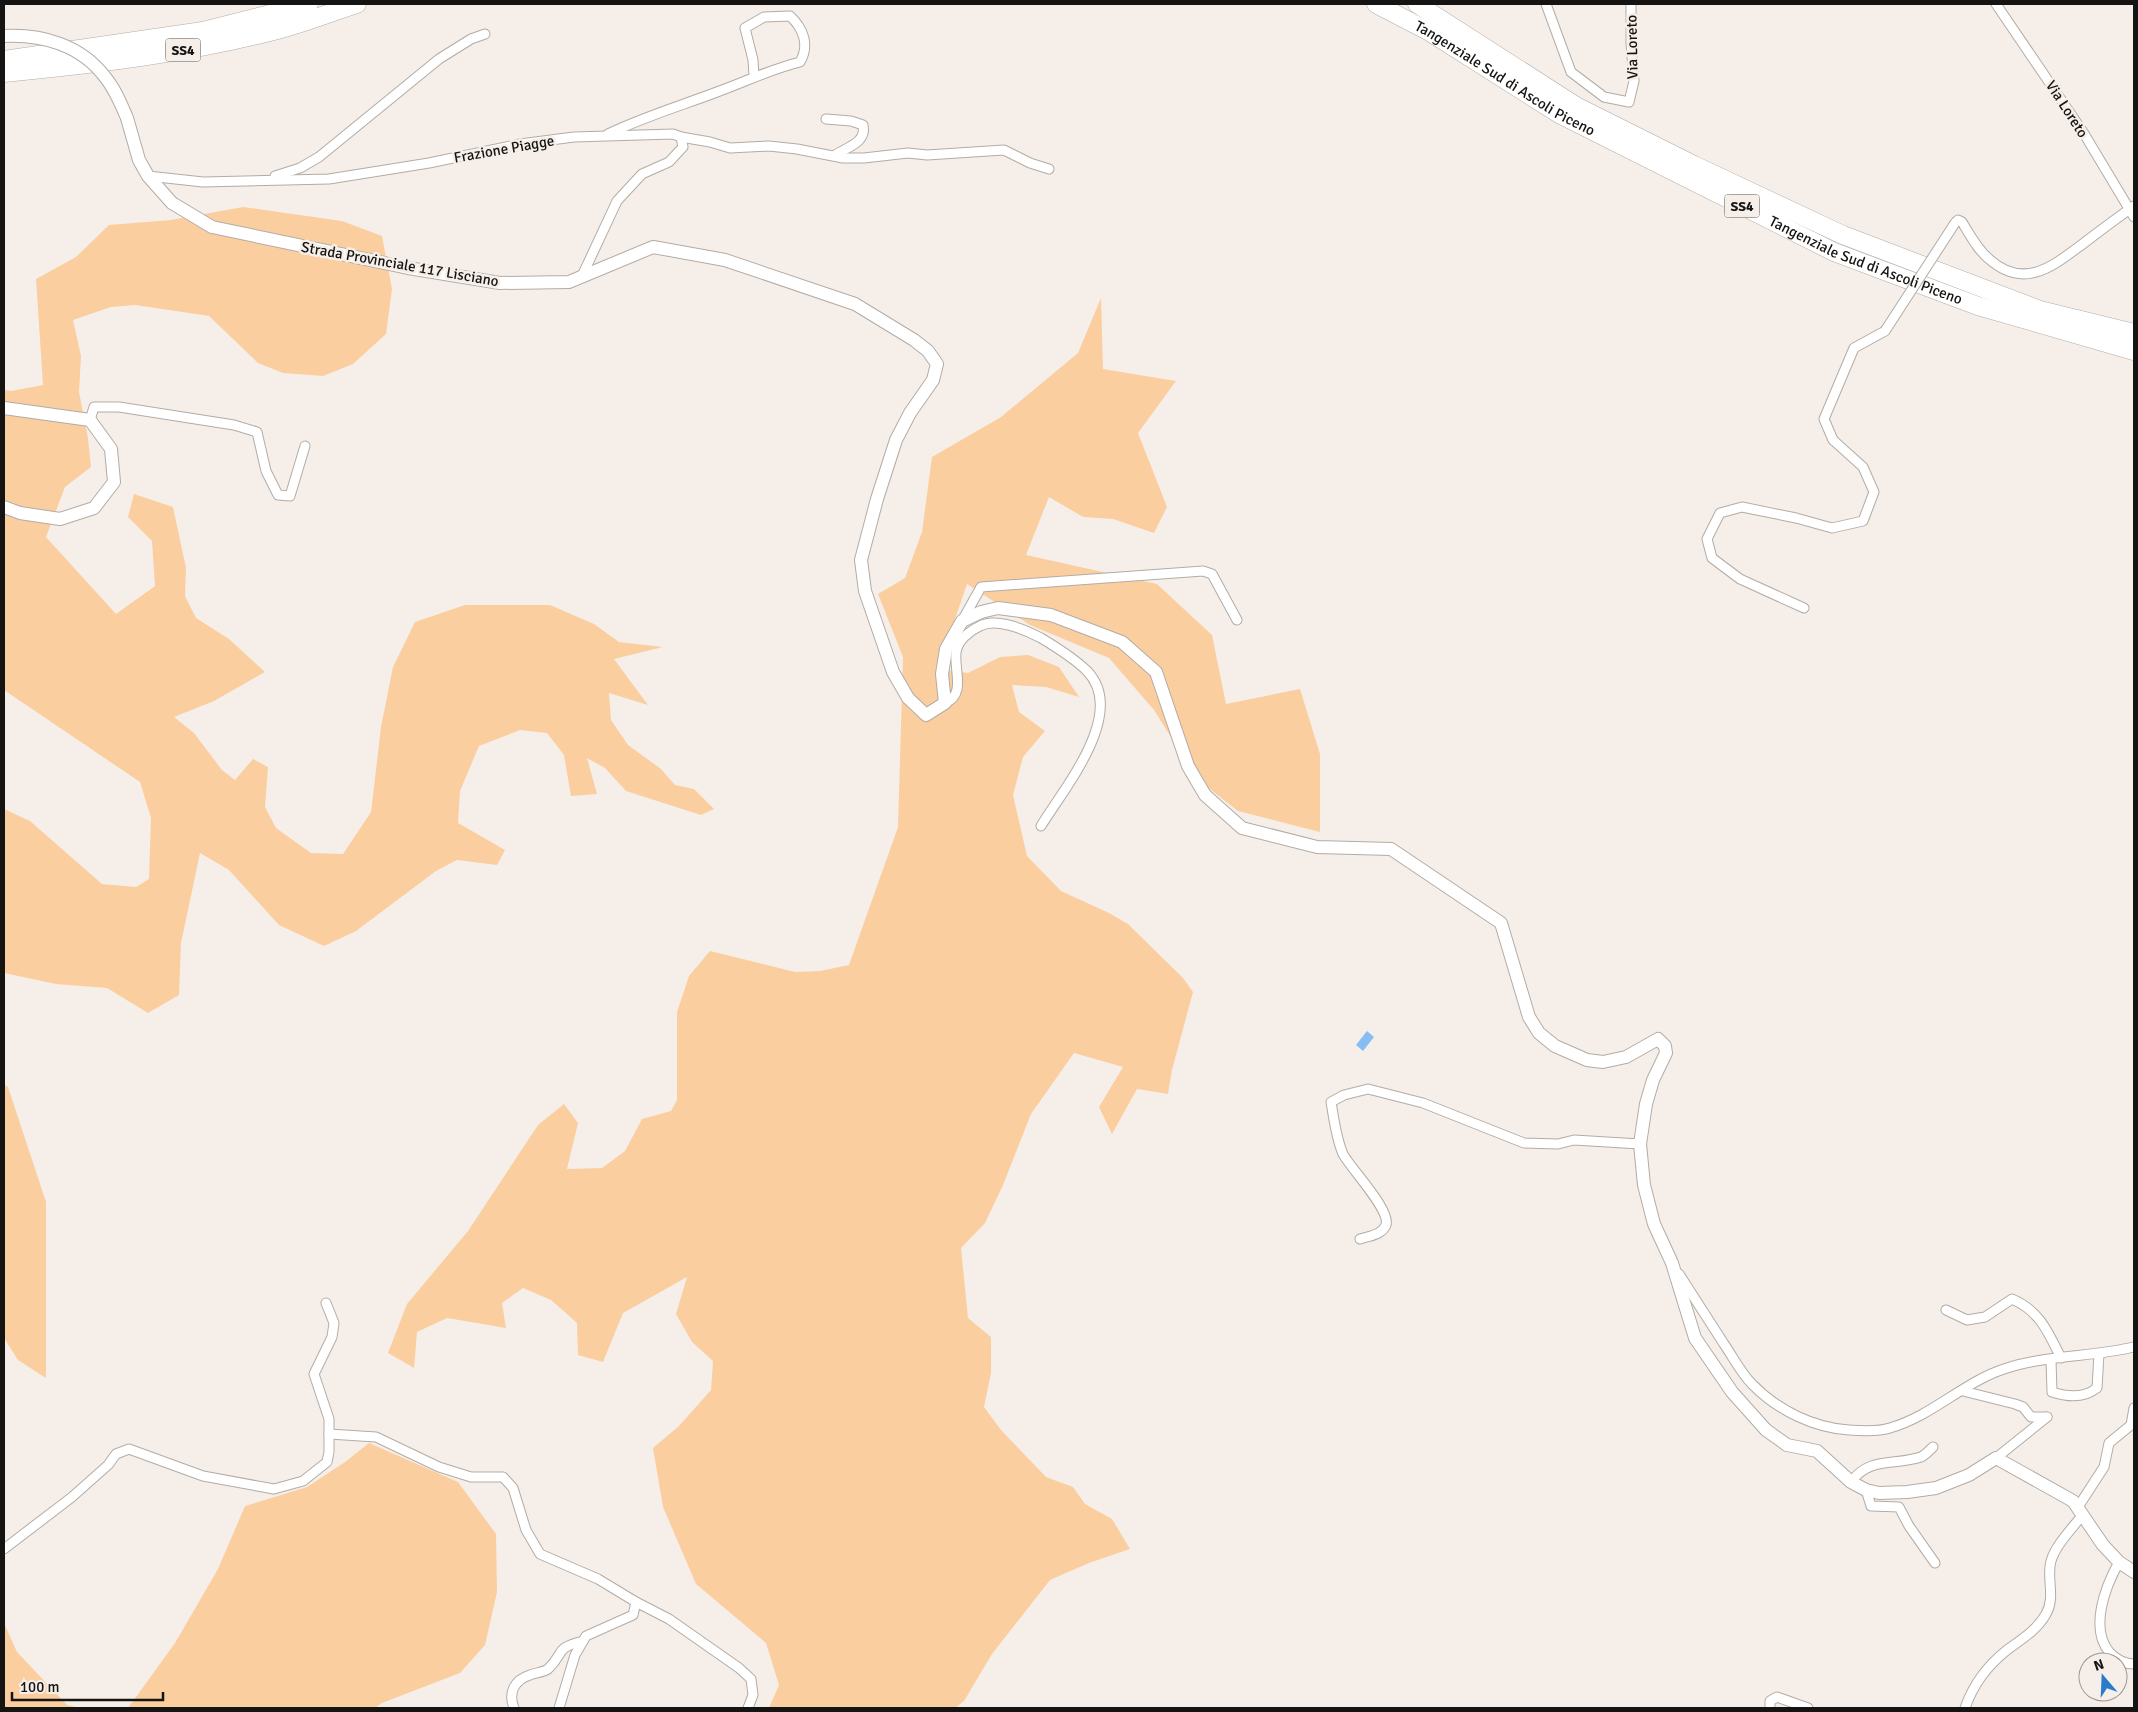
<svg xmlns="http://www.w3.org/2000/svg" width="2138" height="1712" font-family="Signika,sans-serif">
<rect width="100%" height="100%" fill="#f6efe9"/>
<!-- green -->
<g fill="#fbcea0">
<path d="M243,207L342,221L382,236L392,289L386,334L353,364L323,376L283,373L258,363L209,316L135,305L111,307L73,320L81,356L79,392L88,438L91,467L65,487L46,537L116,614L155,586L152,541L128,517L134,494L173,507L186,568L185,596L196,618L229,639L265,672L214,701L174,717L194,733L222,770L235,780L253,759L268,767L265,807L276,828L311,853L343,854L371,812L381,727L393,667L415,622L465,605H550L594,624L619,642L663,647L614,659L648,705L609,693L611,720L628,745L661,769L675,785L694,789L714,809L701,815L626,791L605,768L587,758L597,794L571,796L564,755L547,733L520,730L479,746L460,791L458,823L505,850L497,865L457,860L436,871L356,931L324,946L279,925L229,870L200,853L181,943L179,995L148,1013L107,988L56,984L4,973V809L30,821L102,884L136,887L149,879L151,818L140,782L4,690V390L11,391L43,385L36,279L76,257L109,225L171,220Z"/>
<path d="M1101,298L1103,369L1176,381L1138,433L1167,507L1154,533L1113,519L1083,517L1049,497L1026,555L1157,584L1212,635L1226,704L1300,689L1320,754V832L1238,811L1206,786L1182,755L1154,710L1109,658L1030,625L967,584L938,669L968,673L1000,657L1028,655L1059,667L1079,697L1046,687L1012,685L1019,712L1045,731L1023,757L1013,795L1027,856L1061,891L1109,913L1128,924L1183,978L1193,992L1172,1070L1168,1094L1137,1089L1112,1134L1099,1107L1123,1067L1074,1053L1031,1114L1003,1185L985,1223L961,1248L968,1318L991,1337V1373L984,1407L1001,1430L1046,1477L1073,1487L1085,1504L1112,1519L1130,1549L1089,1563L1050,1580L992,1654L964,1701L955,1708H769L779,1685L766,1643L696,1584L663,1507L653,1448L679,1426L711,1390L713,1361L692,1342L676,1314L687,1277L623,1313L603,1362L578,1355L577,1323L551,1300L523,1288L502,1303L506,1328L447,1318L417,1332L414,1368L388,1353L407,1304L468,1231L538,1125L564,1104L578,1123L567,1169L602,1168L625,1151L642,1119L671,1111L677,1100V1012L689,976L710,951L795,972L820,971L849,965L898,827L903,657L878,594L905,578L922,532L932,457L1001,417L1078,353Z"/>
<path d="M4,1085L8,1087L46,1202V1378L18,1360L4,1338Z"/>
<path d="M369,1443L458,1482L496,1534L497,1592L485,1645L460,1673L382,1703L375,1708H128L175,1643L218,1569L245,1506L307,1487L345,1462Z"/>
<path d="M4,1623L17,1652L67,1705L80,1708H4Z"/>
</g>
<!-- water -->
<path fill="#87bcf5" d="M1367,1031L1374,1037L1363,1051L1356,1045Z"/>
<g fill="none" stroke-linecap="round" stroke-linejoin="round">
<!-- street casing -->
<g stroke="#b2aca6" stroke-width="11">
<g id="street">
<path d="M1546,4L1571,72L1604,97L1629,102L1634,81L1631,43V4"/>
<path d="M1996,4L2083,132L2134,217"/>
<path d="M826,119L851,121L863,125C867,143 847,147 835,155"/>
<path d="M608,134C643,117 680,106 717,92C745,82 771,69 800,62C810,45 803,28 790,16L764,17L745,28L753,60L754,76"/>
<path d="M681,137L710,142L730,148L769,146L797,149L843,158H864L908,153L927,155L1004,150L1030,163L1049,169"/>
<path d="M148,176L203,182L329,179L429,163L520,144L574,137L673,134L681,137L683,147L669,162L642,174L617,201L582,276"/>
<path d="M275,176L300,168L319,157L439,59L471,39L485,34"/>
<path d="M1955,223L1958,220L1962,222C1970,235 1977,249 1989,259C2025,291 2054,265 2084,243C2101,230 2117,218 2134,206"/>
<path d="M90,420L94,407H119L234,425L257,432L266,471L278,495L290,496L305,446"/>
<path d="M1804,608L1740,579L1712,558L1707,539L1720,513L1742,507L1796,518L1832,528L1863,521L1874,492L1863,467L1833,440L1824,419L1854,348L1885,331"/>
<path d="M962,621L981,587L1203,571L1212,574L1237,620"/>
<path d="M945,703C966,695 954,670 956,653C957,641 969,631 980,626C996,617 1026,630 1041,638C1056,647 1074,658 1087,671C1128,713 1064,788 1041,826"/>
<path d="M1360,1239C1369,1236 1382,1235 1386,1225C1391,1210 1351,1169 1343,1154C1336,1138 1334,1119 1331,1102L1344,1095L1368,1089L1423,1103L1524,1143L1558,1144L1574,1140L1640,1144"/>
<path d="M1679,1274C1694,1297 1709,1321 1724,1344C1733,1357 1741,1373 1752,1384C1777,1410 1814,1428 1849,1430C1862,1431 1878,1432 1890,1428C1932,1416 1964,1382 2004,1369C2045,1355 2092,1357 2134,1347"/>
<path d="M1946,1310L1967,1320L1985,1317L2012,1299C2040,1311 2048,1332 2061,1358"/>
<path d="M2051,1360L2052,1392C2067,1397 2083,1399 2097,1388L2099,1354"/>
<path d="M1963,1391L2015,1404L2023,1407L2031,1417H2047"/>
<path d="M329,1434L376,1437L439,1467L471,1477H503L513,1488L526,1530L540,1554L598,1579L636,1602L633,1615L586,1636L575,1655L559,1708"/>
<path d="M1996,1458L2047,1417"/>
<path d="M1851,1482C1870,1456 1894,1466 1921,1457C1925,1455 1930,1450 1933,1447"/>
<path d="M1866,1490L1871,1506L1899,1507L1909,1526L1935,1563"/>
<path d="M2078,1507L2104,1467L2109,1443L2131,1425L2134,1408"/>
<path d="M4,1549L72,1497L108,1465L116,1454L129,1449L203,1476L274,1489L303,1481L327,1462L329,1452V1419L314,1374L332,1337L334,1323L326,1303"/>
<path d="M2119,1562C2105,1587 2089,1629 2110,1653C2117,1660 2125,1664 2134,1664"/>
<path d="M636,1602L669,1619L739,1668L751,1679L753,1695L748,1708"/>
<path d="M514,1708C508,1693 514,1680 530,1675C535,1673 544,1672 548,1669C565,1653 554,1648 583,1641"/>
<path d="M1770,1708V1701L1777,1697L1808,1708"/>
<path d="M1965,1708C1973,1685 1988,1665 2007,1650C2022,1639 2037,1630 2046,1614C2056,1597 2046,1578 2051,1561C2056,1544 2073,1528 2083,1514"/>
</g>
</g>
<!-- secondary casing -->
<g stroke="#b2aca6" stroke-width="14">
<g id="secondary">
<path d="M127,118L139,160L148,176L172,203L212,227L408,268L500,283L569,282L653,247L725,260L855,304L914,340L928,351L937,364L933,380L910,413L896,440L877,499L861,560L865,591L893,672L908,698L926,715L945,703L942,674L946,649L962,621L981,612L998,608L1051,615L1122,642L1156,672L1188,766L1205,795L1242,828L1317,847L1391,849L1501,923L1529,1017L1539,1033L1555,1046L1587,1060L1603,1062L1626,1057L1658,1039L1665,1046L1666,1053L1653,1080L1646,1104L1640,1144L1644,1185L1654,1224L1672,1263L1695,1338L1732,1392L1766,1430L1787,1445L1817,1451L1851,1482L1866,1490L1879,1493L1907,1492L1936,1488L1969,1475L1996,1458L2073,1501L2103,1545L2119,1562L2134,1572"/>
<path d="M4,408L90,420L111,449L114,482L94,508L60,519L20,513L4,507"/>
</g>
</g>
<!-- highway casing -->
<g stroke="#b2aca6" stroke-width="19">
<g id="highway">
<path id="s1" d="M1376,4L1428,31L1559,114L1834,252L1978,306L2134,351"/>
<path d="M1417,4L1576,106L1694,165L1843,235L2040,310L2134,333"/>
<path d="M4,60L203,31L309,4"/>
<path d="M4,73C97,64 191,53 281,29C307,22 332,12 357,4"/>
</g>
</g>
<!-- street -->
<use href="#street" stroke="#fff" stroke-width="9"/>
<!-- secondary -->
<use href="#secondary" stroke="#fff" stroke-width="12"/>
<!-- highway -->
<use href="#highway" stroke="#fff" stroke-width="18"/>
<!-- street-bridge casing -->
<g stroke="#b2aca6" stroke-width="11" stroke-linecap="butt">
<path id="street-bridge" d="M1885,331L1955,223"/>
</g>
<!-- secondary-bridge casing -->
<g stroke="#b2aca6" stroke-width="14" stroke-linecap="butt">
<path id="secondary-bridge" d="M4,36C42,34 81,45 105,77C115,89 121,104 127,118"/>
</g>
<!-- street-bridge -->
<use href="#street-bridge" stroke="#fff" stroke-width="9"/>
<!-- secondary-bridge -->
<use href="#secondary-bridge" stroke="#fff" stroke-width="12"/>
</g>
<g text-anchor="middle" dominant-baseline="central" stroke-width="5" stroke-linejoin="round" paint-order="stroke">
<!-- shield labels -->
<g fill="#f6efe9" stroke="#595652" stroke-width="1">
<rect x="165.5" y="38.5" width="35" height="23" rx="4"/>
<rect x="1724.5" y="194.5" width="35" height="23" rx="4"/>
</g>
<g font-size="14" font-weight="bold" fill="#161412">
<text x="183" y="50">SS4</text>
<text x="1742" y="206">SS4</text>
</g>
<!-- street labels -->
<g font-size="15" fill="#161412" stroke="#f6efe9">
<text transform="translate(1632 47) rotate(-91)">Via Loreto</text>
<text stroke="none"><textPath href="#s1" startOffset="149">Tangenziale Sud di Ascoli Piceno</textPath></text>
<text transform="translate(2067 109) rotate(57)">Via Loreto</text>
<text transform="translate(504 149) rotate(-10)">Frazione Piagge</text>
<text stroke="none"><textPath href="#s1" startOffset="554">Tangenziale Sud di Ascoli Piceno</textPath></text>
<text transform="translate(400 264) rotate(10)">Strada Provinciale 117 Lisciano</text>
</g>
</g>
<!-- border -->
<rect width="2138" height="1712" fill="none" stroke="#161412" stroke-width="10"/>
<!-- north arrow -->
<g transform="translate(2103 1677) rotate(341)"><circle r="24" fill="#f6efe9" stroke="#9c9793"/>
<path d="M0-4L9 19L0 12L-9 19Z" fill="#2a7ccb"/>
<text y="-8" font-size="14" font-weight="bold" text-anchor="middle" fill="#161412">N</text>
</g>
<!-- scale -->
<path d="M12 1692v8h151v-8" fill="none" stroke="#161412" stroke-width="2.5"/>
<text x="20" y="1692" font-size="15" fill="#161412" stroke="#f6efe9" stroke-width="4" paint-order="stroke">100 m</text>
</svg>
